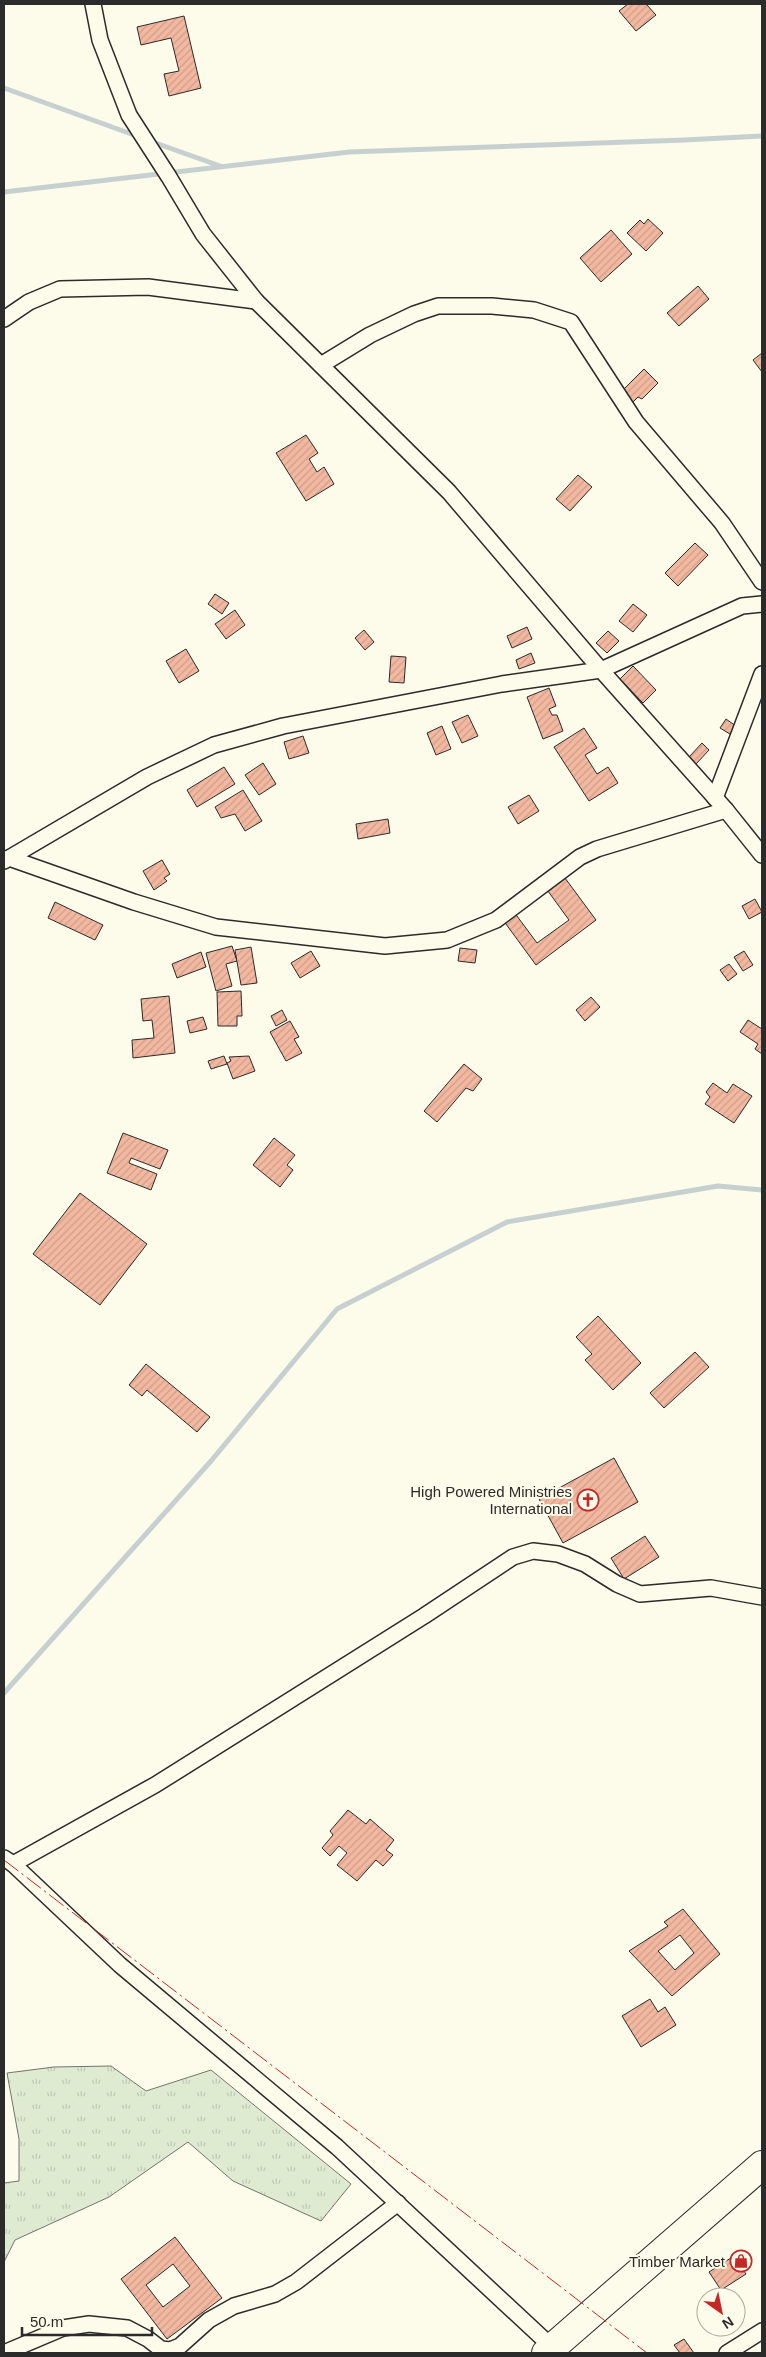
<svg xmlns="http://www.w3.org/2000/svg" width="766" height="2357" font-family="Arial,sans-serif">
<defs>
<pattern id="grass-tufts" width="24" height="20" patternUnits="userSpaceOnUse" patternTransform="scale(1.25)"><rect width="24" height="20" fill="#deebd1"/><path d="M3 7l-1-3M5 7V3M7 7l1-3M15 17l-1-3M17 17v-4M19 17l1-3" fill="none" stroke="#bfcab4"/></pattern>
<pattern id="building-hatch" width="6" height="6" patternUnits="userSpaceOnUse" patternTransform="scale(1.25)"><rect width="6" height="6" fill="#f2b8a0"/><path d="M-1 1l2-2M0 6l6-6M5 7l2-2" fill="none" stroke="#d09e8a"/></pattern>
</defs>
<rect width="100%" height="100%" fill="#fdfbea"/>
<!-- grass -->
<path fill="url(#grass-tufts)" stroke="#74746e" d="M111,2066L146,2091L211,2070L351,2184L321,2221L233,2181L188,2142L109,2197L15,2240L4,2262V2183L19,2181V2139L7,2073L54,2067Z"/>
<g fill="none" stroke-linecap="round" stroke-linejoin="round">
<!-- stream -->
<g stroke="#c7d0d0" stroke-width="5">
<path d="M4,88L137,136"/>
<path d="M150,141L220,166"/>
<path d="M4,192L349,152L684,140L762,136"/>
<path d="M4,1693L211,1461L337,1309L507,1222L718,1186L762,1190"/>
</g>
</g>
<!-- building -->
<g fill="url(#building-hatch)" stroke="#2b2b2b" fill-rule="evenodd">
<path d="M628,4H646L656,15L636,31L619,11Z"/>
<path d="M184,16L201,88L169,96L164,74L179,71L171,38L141,45L137,27Z"/>
<path d="M648,219L663,233L646,251L627,233L640,220L644,224Z"/>
<path d="M611,230L632,254L601,282L580,258Z"/>
<path d="M698,286L709,299L679,326L667,313Z"/>
<path d="M762,353V372L753,360Z"/>
<path d="M644,369L658,383L642,399L638,397L630,405L618,395Z"/>
<path d="M306,435L318,453L309,459L317,472L324,467L334,484L306,501L276,453Z"/>
<path d="M578,475L592,487L570,511L556,499Z"/>
<path d="M695,543L708,555L678,586L665,573Z"/>
<path d="M215,594L229,603L222,614L208,604Z"/>
<path d="M633,604L647,615L633,632L619,621Z"/>
<path d="M235,610L245,625L226,639L215,624Z"/>
<path d="M527,627L532,639L512,648L507,636Z"/>
<path d="M364,630L374,642L365,650L355,638Z"/>
<path d="M608,631L619,641L607,653L596,643Z"/>
<path d="M186,649L199,671L179,683L166,661Z"/>
<path d="M531,653L535,663L519,669L516,660Z"/>
<path d="M391,656L406,657L404,683L389,682Z"/>
<path d="M633,666L656,690L643,703L620,679Z"/>
<path d="M549,688L556,706L549,709L552,715H557L563,731L543,739L527,697Z"/>
<path d="M468,715L478,736L462,743L452,722Z"/>
<path d="M726,719L740,729L735,737L720,728Z"/>
<path d="M442,726L451,749L436,755L427,733Z"/>
<path d="M584,728L597,748L585,755L597,774L608,767L618,783L589,801L554,747Z"/>
<path d="M303,736L309,753L289,759L284,742Z"/>
<path d="M702,743L709,750L696,764L689,757Z"/>
<path d="M263,763L276,784L259,795L245,775Z"/>
<path d="M224,767L235,784L197,807L187,790Z"/>
<path d="M243,790L262,821L245,831L235,814L221,818L215,807Z"/>
<path d="M529,795L539,811L518,824L508,807Z"/>
<path d="M388,819L390,833L358,839L356,824Z"/>
<path d="M162,860L170,874L164,878L167,881L154,890L143,871Z"/>
<path d="M562,874L596,920L536,965L503,920L514,912L537,943L569,920L545,887Z"/>
<path d="M755,899L762,912L749,919L742,906Z"/>
<path d="M55,902L103,925L95,940L48,918Z"/>
<path d="M232,946L237,961L226,964L232,986L216,991L206,953Z"/>
<path d="M251,947L257,983L241,985L235,950Z"/>
<path d="M460,948L477,950L475,963L458,961Z"/>
<path d="M311,951L320,966L300,978L291,963Z"/>
<path d="M744,951L753,965L743,971L734,957Z"/>
<path d="M201,952L206,967L177,978L172,964Z"/>
<path d="M729,964L737,974L728,981L720,970Z"/>
<path d="M241,991L242,1016H237V1026H218L217,992Z"/>
<path d="M169,996L175,1053L133,1058L132,1040L154,1038L152,1020L143,1021L141,999Z"/>
<path d="M591,997L600,1007L585,1021L576,1010Z"/>
<path d="M282,1010L287,1020L276,1026L271,1016Z"/>
<path d="M203,1017L207,1029L190,1033L187,1021Z"/>
<path d="M748,1020L762,1029V1054L755,1049L758,1044L740,1032Z"/>
<path d="M290,1021L299,1037L294,1039L302,1053L286,1061L270,1032Z"/>
<path d="M224,1056L227,1064L211,1069L208,1061Z"/>
<path d="M249,1056L255,1071L233,1079L227,1063L231,1061L229,1057Z"/>
<path d="M464,1064L482,1079L473,1091L466,1088L437,1122L424,1111Z"/>
<path d="M713,1083L727,1093L733,1084L752,1096L734,1123L705,1104L710,1097L706,1092Z"/>
<path d="M123,1133L168,1150L160,1169L131,1158L129,1163L157,1174L151,1190L107,1173Z"/>
<path d="M274,1138L295,1155L287,1165L293,1170L280,1187L253,1165Z"/>
<path d="M80,1193L147,1244L100,1305L33,1254Z"/>
<path d="M598,1316L641,1363L613,1390L585,1360L592,1354L576,1337Z"/>
<path d="M695,1352L709,1367L664,1408L650,1393Z"/>
<path d="M146,1364L210,1417L197,1432L147,1390L142,1396L129,1385Z"/>
<path d="M614,1458L638,1502L563,1543L539,1499Z"/>
<path d="M645,1536L659,1557L624,1579L611,1558Z"/>
<path d="M348,1810L366,1824L370,1819L394,1840L386,1850L393,1855L383,1866L376,1860L357,1881L337,1865L347,1853L339,1846L330,1856L322,1848L333,1835L330,1831Z"/>
<path d="M683,1909L720,1954L672,1996L629,1951L668,1926L664,1922ZM680,1935L694,1953L675,1970L658,1951Z"/>
<path d="M650,1999L658,2012L665,2007L676,2025L641,2047L622,2016Z"/>
<path d="M175,2237L222,2298L167,2339L121,2279ZM173,2264L190,2286L163,2307L146,2285Z"/>
<path d="M734,2256L746,2274L721,2290L709,2272Z"/>
<path d="M684,2339L694,2353H680L674,2345Z"/>
</g>
<g fill="none" stroke-linecap="round" stroke-linejoin="round">
<!-- street casing -->
<g stroke="#2b2b2b" stroke-width="18">
<g id="street">
<path d="M93,4L100,40L129,115L169,177L203,234L256,301L449,492L601,670L726,810L762,855"/>
<path d="M4,319L29,302L60,289L148,287L256,301"/>
<path d="M321,365L370,335L414,314L438,306H492L534,310L571,322L636,422L722,523L762,582"/>
<path d="M715,798L762,674"/>
<path d="M9,858L134,902L216,927L385,946L447,940L496,920L580,857L597,849L726,810"/>
<path d="M4,861L147,777L214,745L283,726L502,684L601,670L742,606L762,604"/>
<path d="M4,1858L13,1864L120,1965L337,2147L552,2347"/>
<path d="M13,1864L155,1785L424,1616L513,1557L533,1551L558,1554L585,1564L617,1584L640,1594L711,1588L762,1597"/>
<path d="M4,2353L63,2328L89,2324L127,2328L148,2339L161,2349L170,2350L180,2346L209,2320L234,2306L275,2294L296,2282L398,2203"/>
<path d="M727,2353L762,2331"/>
</g>
</g>
<!-- highway casing -->
<g stroke="#2b2b2b" stroke-width="30">
<path id="highway" d="M546,2353L762,2165"/>
</g>
<!-- street -->
<use href="#street" stroke="#fdfbea" stroke-width="15"/>
<!-- highway -->
<use href="#highway" stroke="#fdfbea" stroke-width="28"/>
<!-- power -->
<path stroke="#c62828" stroke-width="1" stroke-dasharray="18 4 2.5 4" stroke-linecap="butt" d="M4,1860L647,2353"/>
</g>
<!-- icons -->
<defs>
<g id="church-ring" transform="scale(1.125)"><circle r="9.5" fill="#fdfbea" stroke="#c62828" stroke-width="1.5"/><path d="M-1.2-6h2.4v3.5h3.3v2.4h-3.3V6h-2.4V-.1h-3.3v-2.4h3.3Z" fill="#c62828"/></g>
<g id="shop-ring" transform="scale(1.125)"><circle r="9.5" fill="#fdfbea" stroke="#c62828" stroke-width="1.5"/><path d="M-5-2.5h2.3a2.7 3.5 0 0 1 5.4 0H5L5.5 6h-11ZM-1.5-2.5h3a1.5 2.3 0 0 0-3 0Z" fill="#c62828"/></g>
</defs>
<g fill-rule="evenodd">
<use href="#church-ring" x="588" y="1500"/>
<use href="#shop-ring" x="741" y="2261"/>
</g>
<g text-anchor="middle" dominant-baseline="central" stroke-width="4" stroke-linejoin="round" paint-order="stroke">
<!-- poi labels -->
<g font-size="15" fill="#2b2b2b" stroke="#fdfbea" text-anchor="end">
<text x="572" y="1491">High Powered Ministries<tspan x="572" dy="17">International</tspan></text>
<text x="725" y="2261">Timber Market</text>
</g>
</g>
<!-- border -->
<rect width="766" height="2357" fill="none" stroke="#2b2b2b" stroke-width="10"/>
<!-- north arrow -->
<g transform="translate(721 2312) rotate(147)"><circle r="24" fill="#fdfbea" stroke="#a9a89e"/>
<path d="M0-4L9 19L0 12L-9 19Z" fill="#c62828"/>
<text y="-8" font-size="14" font-weight="bold" text-anchor="middle" fill="#2b2b2b">N</text>
</g>
<!-- scale -->
<path d="M22 2327v8h130v-8" fill="none" stroke="#2b2b2b" stroke-width="2.5"/>
<text x="30" y="2327" font-size="15" fill="#2b2b2b" stroke="#fdfbea" stroke-width="4" paint-order="stroke">50 m</text>
</svg>
